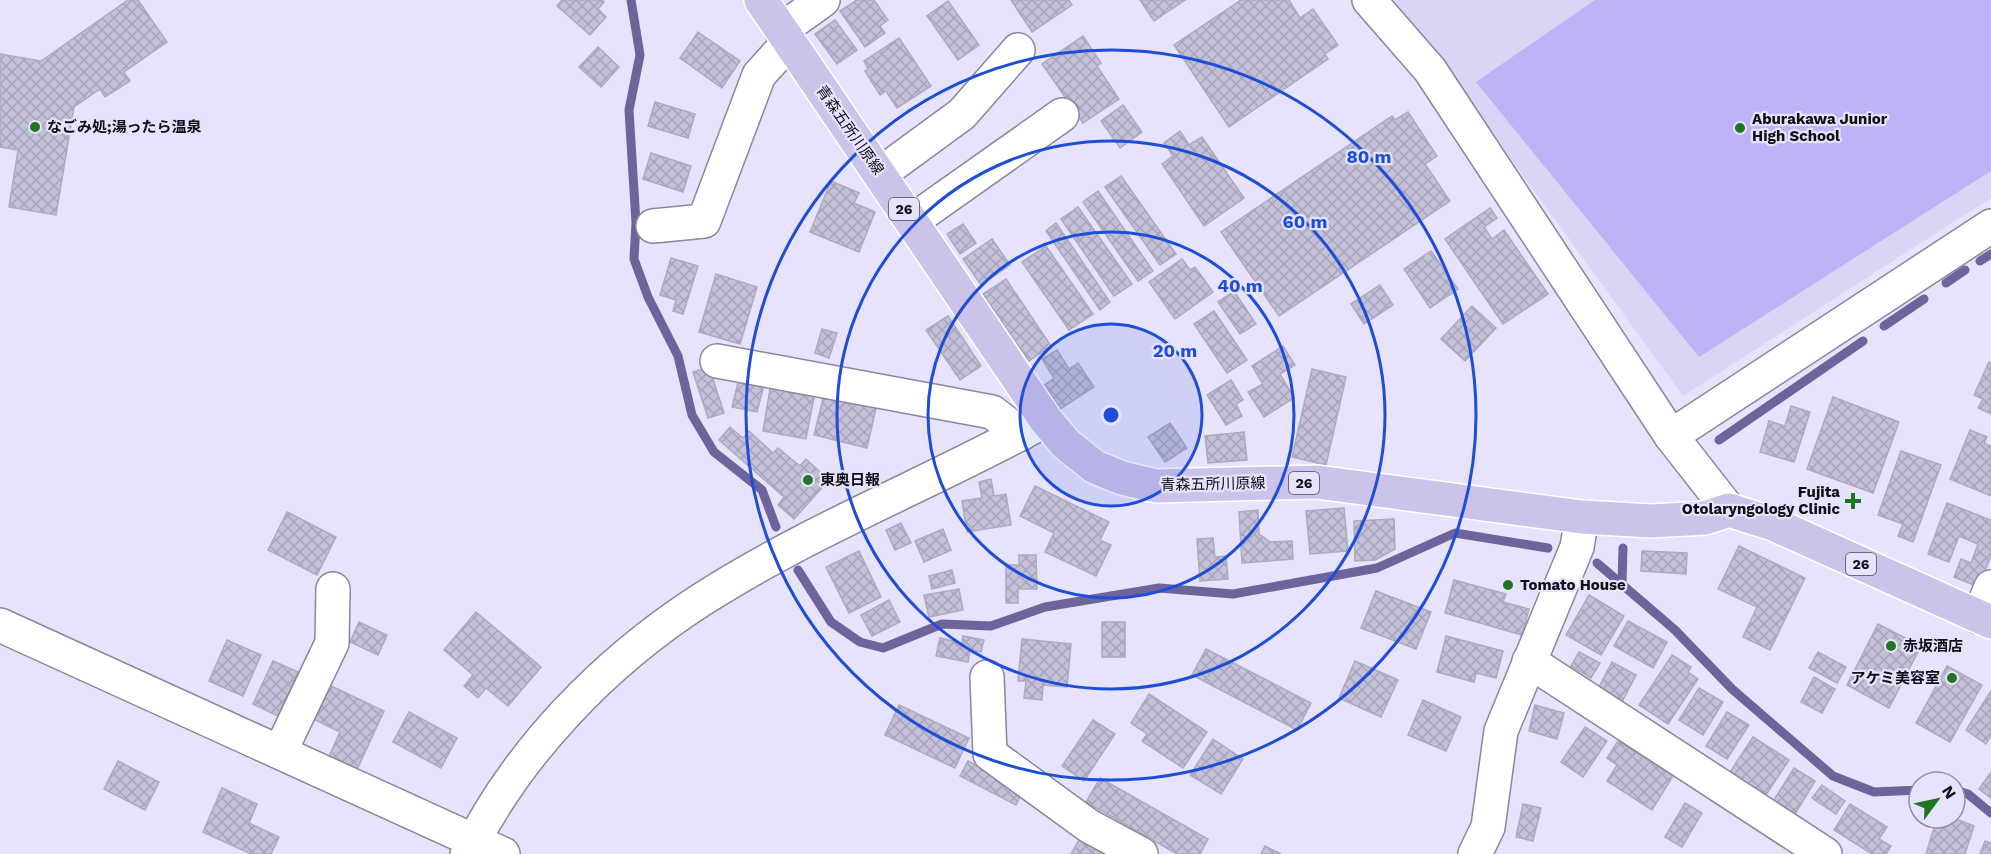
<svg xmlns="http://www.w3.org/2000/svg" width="1991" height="854" font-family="'Work Sans','Noto Sans JP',sans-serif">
<defs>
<pattern id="building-cross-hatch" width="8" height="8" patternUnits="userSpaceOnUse" patternTransform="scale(1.5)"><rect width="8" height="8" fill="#c3c0d8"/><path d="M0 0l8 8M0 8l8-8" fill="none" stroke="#a6a4b9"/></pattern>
</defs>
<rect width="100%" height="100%" fill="#e7e3fc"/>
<!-- built -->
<path fill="#dad5f5" d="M1387,0H1991V198L1683,396L1437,57Z"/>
<!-- pitch -->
<path fill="#bfb2f6" d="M1595,0H1991V171L1699,357L1476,82Z"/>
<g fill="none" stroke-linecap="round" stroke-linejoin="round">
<!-- stream -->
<g stroke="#6e639a" stroke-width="9">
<path d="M631,0L640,55L629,110L636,223L634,259L648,297L678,356L692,415L714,452L762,490L776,527"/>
<path d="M1980,261L1991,254"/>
<path d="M1946,283L1965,270"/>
<path d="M1884,326L1924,299"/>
<path d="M1719,440L1863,341"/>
<path d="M1597,563L1675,630L1732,689L1833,776L1874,792L1919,790"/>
<path d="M798,570L831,622L860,642L883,648L942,624L991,626L1045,607L1159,588L1233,594L1377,568L1455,533L1548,548"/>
<path d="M1622,582L1623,548"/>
<path d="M1955,790L1968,794L1991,813"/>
</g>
</g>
<!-- building -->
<g fill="url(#building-cross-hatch)" stroke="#aca9c0" stroke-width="1.5">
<path d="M128,0H138L167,42L124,72L130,81L105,97L100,89L74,107L56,215L9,207L18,150L0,147V54L41,61Z"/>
<path d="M562,0H602L604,2L598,9L606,17L590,35L557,6Z"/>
<path d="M857,0H874L888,20L880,26L885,33L865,47L840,11Z"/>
<path d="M1011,0H1069L1072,5L1032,32Z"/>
<path d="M1140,0H1185L1154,21Z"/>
<path d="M1241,0H1289L1300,18L1313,9L1338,45L1325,54L1328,59L1229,127L1174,45Z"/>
<path d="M948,1L979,45L958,60L927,16Z"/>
<path d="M835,20L857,50L837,64L815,34Z"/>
<path d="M698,32L740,61L722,88L680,58Z"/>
<path d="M1083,36L1101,63L1097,66L1119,99L1083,123L1042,64Z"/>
<path d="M899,38L931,86L897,108L886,91L880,95L865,71L868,69L864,61Z"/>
<path d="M598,47L619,67L601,87L579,67Z"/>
<path d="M655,102L695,114L688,138L648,126Z"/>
<path d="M1123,105L1142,132L1120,148L1101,121Z"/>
<path d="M1408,112L1437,156L1425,164L1450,201L1279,316L1221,232L1392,116L1395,120Z"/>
<path d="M1180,131L1189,145L1202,137L1244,198L1204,226L1162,164L1173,156L1164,143Z"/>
<path d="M651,153L691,166L683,192L643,179Z"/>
<path d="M1121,176L1176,254L1160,265L1105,187Z"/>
<path d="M831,181L859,193L854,203L875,212L859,252L810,232Z"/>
<path d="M1098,191L1153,271L1138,281L1083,202Z"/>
<path d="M1078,207L1132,284L1114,296L1061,219Z"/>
<path d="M1490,208L1497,218L1484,227L1492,239L1504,230L1548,294L1503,324L1445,239Z"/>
<path d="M1056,223L1110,302L1100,310L1046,231Z"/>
<path d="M963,224L976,243L960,254L947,234Z"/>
<path d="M992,239L1010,265L981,285L963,259Z"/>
<path d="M1046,246L1093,314L1069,330L1022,262Z"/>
<path d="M1431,251L1458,289L1430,308L1404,269Z"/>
<path d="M671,258L698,266L683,314L673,311L676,300L660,295Z"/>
<path d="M1182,259L1190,270L1195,267L1213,292L1175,319L1149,282Z"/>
<path d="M716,274L757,287L740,344L699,332Z"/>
<path d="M1006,279L1051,346L1029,361L983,294Z"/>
<path d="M1380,285L1393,305L1364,324L1351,304Z"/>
<path d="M1234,291L1256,324L1240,334L1218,302Z"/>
<path d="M1472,306L1496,328L1465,361L1441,339Z"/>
<path d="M1214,311L1247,360L1227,373L1194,324Z"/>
<path d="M948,316L981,366L960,380L926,330Z"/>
<path d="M822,329L837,333L829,358L815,353Z"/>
<path d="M1283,346L1295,365L1280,374L1294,398L1264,417L1248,392L1263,384L1252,366Z"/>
<path d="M1057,350L1069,369L1078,363L1094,387L1060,409L1045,385L1054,378L1042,359Z"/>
<path d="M1989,362L1991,363V414L1978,408L1983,399L1974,395Z"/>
<path d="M709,367L724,413L708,418L693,372Z"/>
<path d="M1312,369L1346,377L1326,465L1292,457Z"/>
<path d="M740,375L765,381L757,412L732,407Z"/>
<path d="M1231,380L1243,400L1236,404L1242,416L1226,425L1207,395Z"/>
<path d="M771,383L815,392L806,439L763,431Z"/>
<path d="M824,395L876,408L867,448L814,435Z"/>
<path d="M1833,397L1899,422L1873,493L1807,469Z"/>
<path d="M1791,406L1810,412L1794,462L1760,452L1769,421L1785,426Z"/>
<path d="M1170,423L1187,448L1165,462L1148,437Z"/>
<path d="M730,427L743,438L749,431L773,453L778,448L800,466L806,459L829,480L794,519L778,505L784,497L719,440Z"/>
<path d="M1970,430L1987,437L1984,443L1991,446V496L1950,479Z"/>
<path d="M1244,432L1247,460L1208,463L1205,436Z"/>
<path d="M1901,451L1941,465L1913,542L1898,536L1903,524L1878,515Z"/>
<path d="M991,479L994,496L1006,494L1011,525L967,532L962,501L982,498L979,482Z"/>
<path d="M1035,486L1109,522L1100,540L1111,545L1096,576L1045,552L1054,533L1020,516Z"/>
<path d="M1947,503L1991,520V555L1979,587L1954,577L1961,559L1971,563L1978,544L1959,536L1949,562L1928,554Z"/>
<path d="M1344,508L1348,551L1310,554L1306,511Z"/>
<path d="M1258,510L1259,534L1270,542L1292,541L1293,559L1242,563L1239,512Z"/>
<path d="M287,512L336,537L317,575L268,550Z"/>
<path d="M1394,519L1395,549L1375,560L1355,561L1354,521Z"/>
<path d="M901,523L911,543L895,550L886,530Z"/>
<path d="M943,529L951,550L924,562L915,541Z"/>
<path d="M1213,538L1215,557L1226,556L1228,579L1200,581L1197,539Z"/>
<path d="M1739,546L1805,578L1770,650L1743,637L1757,607L1718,589Z"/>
<path d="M859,551L881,597L849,613L826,567Z"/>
<path d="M1642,551L1687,553L1686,574L1641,571Z"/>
<path d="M1019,555H1036L1037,589H1018V603H1006V565H1019Z"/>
<path d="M952,570L955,583L932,589L929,576Z"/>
<path d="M1454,580L1506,594L1503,602L1529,609L1522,635L1445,613Z"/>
<path d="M959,589L963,610L929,617L924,595Z"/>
<path d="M1376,591L1431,612L1416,649L1361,628Z"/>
<path d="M1589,595L1624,616L1601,655L1566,635Z"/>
<path d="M889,600L900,622L872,636L861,615Z"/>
<path d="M476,612L541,667L508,706L486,688L478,698L464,686L473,675L444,650Z"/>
<path d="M1628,621L1667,642L1653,668L1614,646Z"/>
<path d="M359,622L387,635L378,655L350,642Z"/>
<rect x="1102" y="622" width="23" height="35"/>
<path d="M1878,624L1921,646L1889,708L1847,685Z"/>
<path d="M963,636L984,640L981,652L970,650L968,662L936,656L940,638L962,643Z"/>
<path d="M1446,636L1503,651L1496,678L1476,673L1474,682L1437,672Z"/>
<path d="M1022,639L1071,644L1067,687L1043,685L1042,700L1024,698L1026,681H1018Z"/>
<path d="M227,640L261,655L243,696L209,681Z"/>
<path d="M1206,649L1311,703L1297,730L1192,675Z"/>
<path d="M1579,652L1600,663L1591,678L1571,666Z"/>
<path d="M1818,652L1846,667L1837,683L1809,668Z"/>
<path d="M1672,655L1691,667L1688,672L1698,679L1668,724L1639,705Z"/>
<path d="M273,661L298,672L278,716L253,704Z"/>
<path d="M1355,661L1398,680L1381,717L1339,698Z"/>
<path d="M1612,662L1636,675L1622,702L1598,689Z"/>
<path d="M1947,666L1982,685L1950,742L1916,723Z"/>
<path d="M1814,677L1835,689L1822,713L1801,702Z"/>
<path d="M323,682L384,711L355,774L327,761L340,732L307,716Z"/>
<path d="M1699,688L1723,702L1703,735L1679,720Z"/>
<path d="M1991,691V735L1986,744L1966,730Z"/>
<path d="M1149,694L1207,732L1183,768L1142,741L1147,734L1131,723Z"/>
<path d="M1423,700L1461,717L1446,751L1408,735Z"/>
<path d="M899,705L969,738L955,768L885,735Z"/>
<path d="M1535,705L1564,713L1557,739L1529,731Z"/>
<path d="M409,712L457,738L441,768L393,742Z"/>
<path d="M1727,712L1749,725L1727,759L1706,746Z"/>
<path d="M1093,720L1115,734L1084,781L1062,766Z"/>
<path d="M1585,727L1607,741L1583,777L1561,762Z"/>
<path d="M1753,737L1789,760L1766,795L1730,772Z"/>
<path d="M1213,739L1243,759L1221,794L1190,775Z"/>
<path d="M1618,741L1673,776L1652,810L1607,781L1617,765L1607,758Z"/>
<path d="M118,761L159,782L145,810L104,789Z"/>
<path d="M968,761L1024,789L1016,805L960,776Z"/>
<path d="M1794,768L1815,781L1794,816L1772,803Z"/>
<path d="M1991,772V798L1979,789Z"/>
<path d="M1100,778L1208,839L1200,854H1177L1086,802Z"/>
<path d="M1822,785L1845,801L1836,814L1812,798Z"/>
<path d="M222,788L257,804L249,823L279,837L271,854H251L203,832Z"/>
<path d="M1685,803L1702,813L1682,847L1665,837Z"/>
<path d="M1523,804L1541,808L1533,841L1516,837Z"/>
<path d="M1850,804L1887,827L1879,839L1891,846L1886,854H1872L1834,830Z"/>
<path d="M1937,818H1953L1974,826L1965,854H1926Z"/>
<path d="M1080,838L1109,854H1071Z"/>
<path d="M1985,841L1991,843V854H1980Z"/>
<path d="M1265,846L1281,854H1261Z"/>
</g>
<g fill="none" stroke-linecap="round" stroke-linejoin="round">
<!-- minor casing -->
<g stroke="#8a869d" stroke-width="36">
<g id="minor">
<path d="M1369,0L1430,70L1671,436L1729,510"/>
<path d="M781,30L823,0"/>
<path d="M880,174L962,114L1018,50"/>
<path d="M912,221L1062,115"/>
<path d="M653,226L704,221L759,75L789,42"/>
<path d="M717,361L992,412L1021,434"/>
<path d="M1671,436L1991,226"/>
<path d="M1979,617L1991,587"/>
<path d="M0,625L503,854"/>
<path d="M1529,661L1825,854"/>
<path d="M987,677L990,754L1089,826L1141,854"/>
<path d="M280,752L332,643L333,589"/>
<path d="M467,854C518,751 605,662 701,600C810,530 933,482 1046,420"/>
<path d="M1475,854L1488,827L1501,731L1577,547L1582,517"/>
</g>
</g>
<!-- major casing -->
<g stroke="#fff" stroke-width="36">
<path id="major" d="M761,0L1046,420L1066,444L1095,467L1122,478L1156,486L1317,482L1582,517L1651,521L1705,518L1729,510L1773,524L1991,622"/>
</g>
<!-- minor -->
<use href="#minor" stroke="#fff" stroke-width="33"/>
<!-- major -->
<use href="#major" stroke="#cbc3ea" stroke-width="33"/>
</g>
<!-- distance rings -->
<circle cx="1111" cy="415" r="91" fill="#1d4ed8" fill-opacity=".12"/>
<g fill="none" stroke="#1d4ed8" stroke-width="3">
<circle cx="1111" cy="415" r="91"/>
<circle cx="1111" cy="415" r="183"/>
<circle cx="1111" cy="415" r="274"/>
<circle cx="1111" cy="415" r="365"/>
</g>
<!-- markers -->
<g fill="#207520" stroke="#e7e3fc" stroke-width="2">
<circle cx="35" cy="127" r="6"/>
<circle cx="1740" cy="128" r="6"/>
<circle cx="808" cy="480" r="6"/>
<path d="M1850 492h6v6h6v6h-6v6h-6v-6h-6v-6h6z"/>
<circle cx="1508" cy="585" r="6"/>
<circle cx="1891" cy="646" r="6"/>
<circle cx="1952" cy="678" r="6"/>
</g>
<g text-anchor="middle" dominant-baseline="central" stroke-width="4.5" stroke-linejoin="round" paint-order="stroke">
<!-- shield labels -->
<g fill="#e7e3fc" stroke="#504e5b" stroke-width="1.5">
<rect x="889" y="198" width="30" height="22" rx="4.5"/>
<rect x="1289" y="472" width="30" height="22" rx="4.5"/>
<rect x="1846" y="553" width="30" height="22" rx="4.5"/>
</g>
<g font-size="14" font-weight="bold" fill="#100e16">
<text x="904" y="209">26</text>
<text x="1304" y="483">26</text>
<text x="1861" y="564">26</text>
</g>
<!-- poi labels -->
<g font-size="15" font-weight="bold" fill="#100e16" stroke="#e7e3fc" text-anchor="start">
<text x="1752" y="119">Aburakawa Junior<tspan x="1752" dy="17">High School</tspan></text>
<text x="47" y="127">なごみ処;湯ったら温泉</text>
<text x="820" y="480">東奥日報</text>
<text x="1840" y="492" text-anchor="end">Fujita<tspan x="1840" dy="17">Otolaryngology Clinic</tspan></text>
<text x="1520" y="585">Tomato House</text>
<text x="1903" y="646">赤坂酒店</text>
<text x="1940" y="678" text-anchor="end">アケミ美容室</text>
</g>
<!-- street labels -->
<g font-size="15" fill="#100e16" stroke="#e7e3fc">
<text transform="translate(850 130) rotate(55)">青森五所川原線</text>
<text transform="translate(1213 484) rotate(-1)">青森五所川原線</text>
</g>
</g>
<circle cx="1111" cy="415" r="9" fill="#1d4ed8" stroke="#e7e3fc" stroke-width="3"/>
<g font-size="18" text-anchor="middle" font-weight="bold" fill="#1d4ed8" stroke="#e7e3fc" stroke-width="4.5" stroke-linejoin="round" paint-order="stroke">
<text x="1369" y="163">80 m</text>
<text x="1305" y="228">60 m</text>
<text x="1240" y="292">40 m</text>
<text x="1175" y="357">20 m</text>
</g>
<!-- north arrow -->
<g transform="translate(1937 800) rotate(57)"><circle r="28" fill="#e7e3fc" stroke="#918ea0" stroke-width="1.5"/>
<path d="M0-4.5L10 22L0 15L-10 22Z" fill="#207520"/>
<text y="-9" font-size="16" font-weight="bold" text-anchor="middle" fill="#100e16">N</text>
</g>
</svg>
